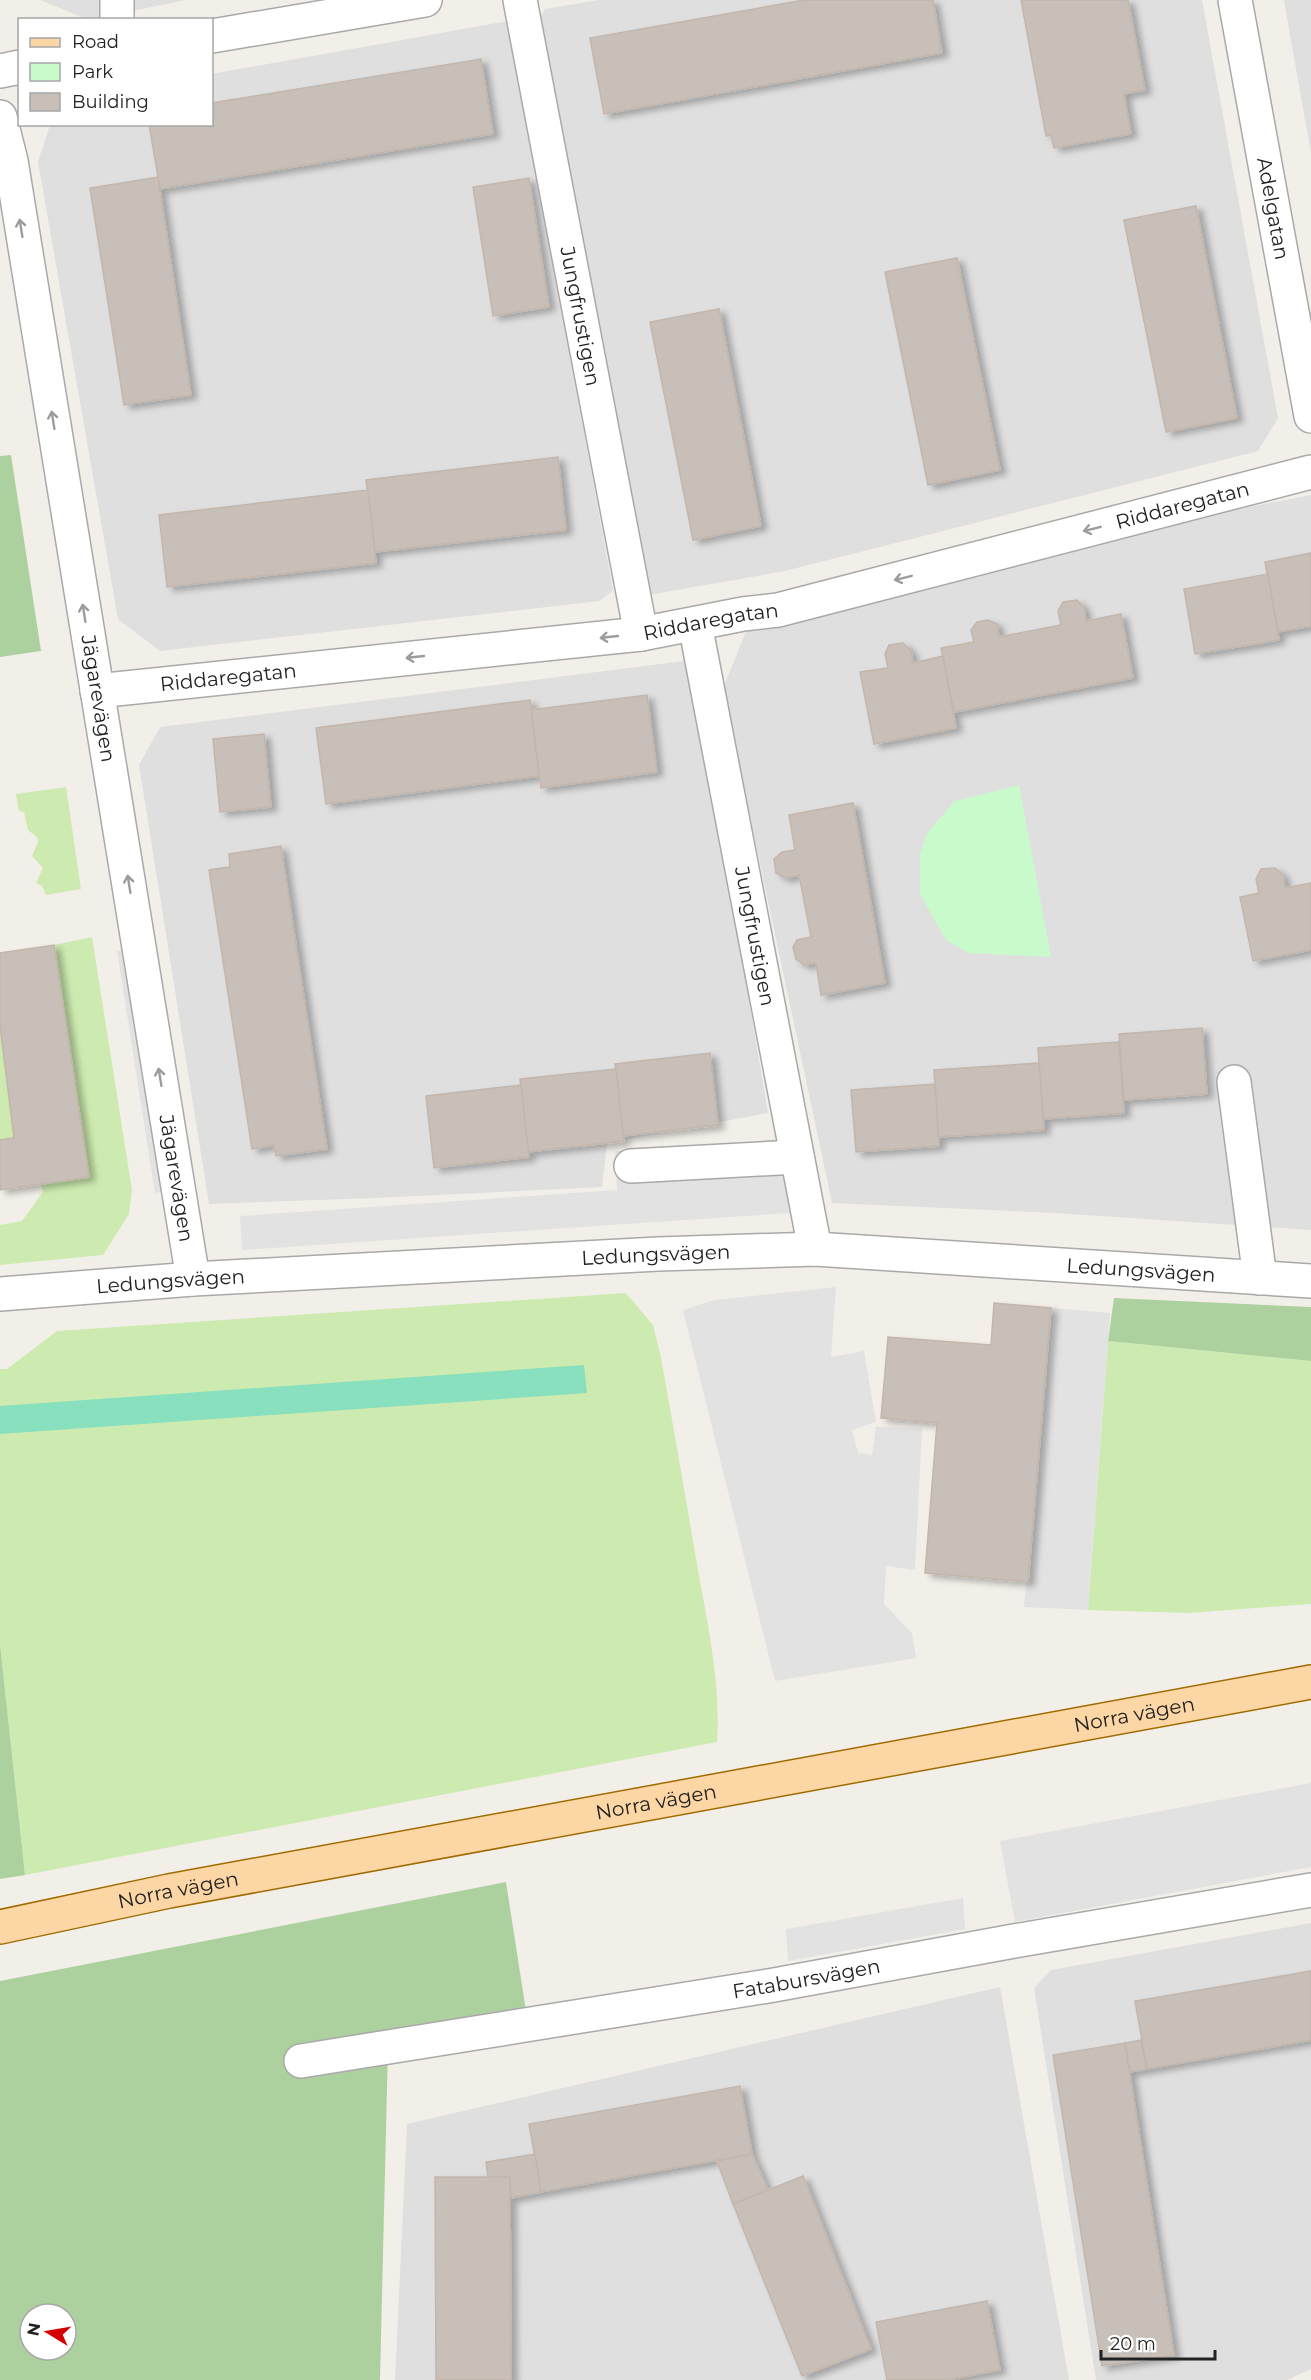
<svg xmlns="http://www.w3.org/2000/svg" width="1311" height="2380" font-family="Montserrat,sans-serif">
<defs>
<filter id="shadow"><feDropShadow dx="6" dy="4" stdDeviation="3" flood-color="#0004"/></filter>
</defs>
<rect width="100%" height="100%" fill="#f2efe9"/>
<!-- residential -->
<g fill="#e0dfdf">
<path d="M40,0H186L89,20Z"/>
<path d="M598,0H1202L1278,418L1258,451L785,571L643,596L534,28L545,9Z"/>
<path d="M1284,0H1311V154Z"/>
<path d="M508,21L613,590L600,601L160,651L118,619L38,162L50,125L212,124V74Z"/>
<path d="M1311,495V1230L1055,1213L832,1203L723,689L746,631L1121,532Z"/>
<path d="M692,660L768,1113L607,1143L602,1187L375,1198L209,1204L139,765L160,727Z"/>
<path d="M1311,1923V2369L1287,2380H1096L1034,1988L1051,1970Z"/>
<path d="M1000,1987L1069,2380H395L407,2124Z"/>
</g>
<!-- grass -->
<g fill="#cdebb0">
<path d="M66,787L81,889L46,895L42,886L36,883L43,868L32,856L38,842L37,837L28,830L24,812L19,811L16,794Z"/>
<path d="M92,937L132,1190L129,1214L103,1255L0,1265V1225L22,1221L43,1192L41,1184L89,1176L54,945Z"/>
<path d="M0,1026L14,1138L0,1140Z"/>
<path d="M626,1293L653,1325L661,1358C674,1429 686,1500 698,1570C708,1626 721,1685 717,1742L25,1875L0,1644V1369H7L57,1331Z"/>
<path d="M1108,1341L1311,1361V1604L1188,1613L1088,1610Z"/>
</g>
<!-- forest -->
<g fill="#add19e" fill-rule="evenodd">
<path d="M11,455L41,651L0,657V456Z"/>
<path d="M1114,1298L1311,1307V1361L1108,1341Z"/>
<path d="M0,1644L25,1875L0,1879Z"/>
<path d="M506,1882L528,2024L388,2047L380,2380H0V1981ZM30,2314H66V2350H30Z"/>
</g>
<!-- park -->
<path fill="#c8facc" d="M1019,785L1051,957L968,953L946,940L920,894V855L927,833L955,801Z"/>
<!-- pitch -->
<path fill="#88e0be" d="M584,1365L587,1393L0,1434V1406Z"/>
<!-- parking -->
<g fill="#e2e2e2">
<path d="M127,950L165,1191L155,1193L117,951Z"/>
<path d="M784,1139L789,1213L242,1250L240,1216L617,1190L615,1151Z"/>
<path d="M836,1287L831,1357L864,1351L876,1422L852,1430L858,1453L872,1455L876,1427L922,1428L915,1570L886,1566L884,1604L912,1633L916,1658L775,1681L683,1310L714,1300Z"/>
<path d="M1051,1308L1110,1313L1088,1610L1024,1607Z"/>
<path d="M1311,1783V1867L1015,1922L1000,1841Z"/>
<path d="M963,1898L965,1929L788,1961L786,1929Z"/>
</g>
<!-- building -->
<g fill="#c7bfb8" stroke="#c4b6ab" stroke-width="1.5" filter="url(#shadow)">
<path d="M804,0H933L942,53L604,114L590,38Z"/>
<path d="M1021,0H1128L1145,90L1124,94L1131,134L1054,148L1051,135L1046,136Z"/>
<path d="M481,59L493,134L160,189L149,124H212V103Z"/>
<path d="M158,177L191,395L124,405L90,188Z"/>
<path d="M529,178L549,307L493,316L473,187Z"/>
<path d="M1196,206L1237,418L1166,432L1124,220Z"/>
<path d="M957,258L1000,470L928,485L885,272Z"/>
<path d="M719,309L761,526L693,540L650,322Z"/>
<path d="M558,457L566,530L375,552L366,480Z"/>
<path d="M368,490L376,563L167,587L159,515Z"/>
<path d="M1311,553V626L1278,632L1265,562Z"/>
<path d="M1268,574L1279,640L1195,654L1184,589Z"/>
<path d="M1077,600L1084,608L1086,621L1121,614L1133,678L954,712L941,648L974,642L971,630L977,622L988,620L997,624L999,637L1061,625L1058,611L1063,602Z"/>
<path d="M903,643L911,651L913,663L943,656L956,728L874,744L860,672L888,668L885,654L889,645Z"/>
<path d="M647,695L657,772L541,788L531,710Z"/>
<path d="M530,700L539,776L326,804L316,728Z"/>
<path d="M264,734L271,807L220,812L213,739Z"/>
<path d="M853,803L885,983L821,995L816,963L804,965L796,959L793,947L797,940L811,937L799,875L785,878L776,873L774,859L782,852L795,850L789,815Z"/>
<path d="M281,846L327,1149L276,1156L274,1145L252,1149L209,870L230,867L229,854Z"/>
<path d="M1275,868L1283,875L1285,888L1311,883V950L1253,961L1240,897L1259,893L1256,879L1261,869Z"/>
<path d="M54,945L89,1177L0,1190V1140L14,1138L0,1026V953Z"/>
<path d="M1202,1028L1207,1094L1124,1100L1119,1034Z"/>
<path d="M1119,1042L1124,1113L1043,1119L1038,1048Z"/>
<path d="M710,1053L718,1125L623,1136L615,1064Z"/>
<path d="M1039,1063L1044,1130L938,1137L934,1070Z"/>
<path d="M616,1069L624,1141L528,1152L520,1079Z"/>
<path d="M935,1084L939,1146L856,1152L851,1090Z"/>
<path d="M521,1085L529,1157L434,1168L426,1096Z"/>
<path d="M994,1303L1051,1308L1028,1582L925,1573L937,1423L881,1418L888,1337L991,1345Z"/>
<path d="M1311,1971V2040L1147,2069L1135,2001Z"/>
<path d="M1141,2040L1147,2069L1130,2072L1125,2043Z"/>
<path d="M1125,2043L1174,2355L1102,2366L1053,2055Z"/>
<path d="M740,2086L752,2154L541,2192L529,2124Z"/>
<path d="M535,2154L541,2192L511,2198L510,2177H488L486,2162Z"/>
<path d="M752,2154L768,2190L733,2204L717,2161Z"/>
<path d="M803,2176L871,2349L802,2376L733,2204Z"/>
<path d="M435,2177H510L511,2380H436Z"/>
<path d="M987,2301L1000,2370L946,2380H887L876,2322Z"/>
</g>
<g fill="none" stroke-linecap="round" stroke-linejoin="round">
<!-- minor casing -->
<g stroke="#a9a9a9" stroke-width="36">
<g id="minor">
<path d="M117,0V20"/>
<path id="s1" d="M520,0L641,634"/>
<path id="s2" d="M1235,0L1311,416"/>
<path d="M212,36L425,0"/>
<path d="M0,71L20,67"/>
<path id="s3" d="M0,117L11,161L193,1279"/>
<path id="s4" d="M695,624L815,1249"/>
<path id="s5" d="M97,691L641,634L743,614L778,610L1311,472"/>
<path d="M1234,1082L1260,1278"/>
<path d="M631,1166L797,1157"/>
<path id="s6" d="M0,1294L193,1279L658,1254L815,1249L1311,1281"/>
<path id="s7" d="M301,2061L774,1985L1014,1941L1311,1890"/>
</g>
</g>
<!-- major casing -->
<g stroke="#a06b00" stroke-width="36">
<g id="major">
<path id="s8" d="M0,1927L169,1891L1311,1682"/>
</g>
</g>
<!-- minor -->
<use href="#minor" stroke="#fff" stroke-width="33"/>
<!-- major -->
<use href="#major" stroke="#fcd6a4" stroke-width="33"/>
</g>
<!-- one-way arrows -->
<defs><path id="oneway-shaft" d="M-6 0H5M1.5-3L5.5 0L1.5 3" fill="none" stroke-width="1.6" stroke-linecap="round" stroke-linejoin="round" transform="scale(1.5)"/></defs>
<g stroke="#9c9c9c">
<use href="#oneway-shaft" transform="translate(21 228) rotate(-99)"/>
<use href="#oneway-shaft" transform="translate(53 420) rotate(-99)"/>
<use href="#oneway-shaft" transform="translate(1092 529) rotate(166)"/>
<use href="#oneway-shaft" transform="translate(903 578) rotate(166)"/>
<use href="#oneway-shaft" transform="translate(84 613) rotate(-99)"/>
<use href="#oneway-shaft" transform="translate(609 637) rotate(174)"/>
<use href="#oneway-shaft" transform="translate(415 657) rotate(174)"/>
<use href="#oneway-shaft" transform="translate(129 884) rotate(-99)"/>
<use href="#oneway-shaft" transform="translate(160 1077) rotate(-99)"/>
</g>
<g text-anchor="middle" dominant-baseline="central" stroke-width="4.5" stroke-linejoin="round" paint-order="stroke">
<!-- street labels -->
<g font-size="20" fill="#222" stroke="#fff">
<text stroke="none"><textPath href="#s2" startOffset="212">Adelgatan</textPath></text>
<text stroke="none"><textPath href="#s1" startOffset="322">Jungfrustigen</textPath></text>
<text stroke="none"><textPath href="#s5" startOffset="1104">Riddaregatan</textPath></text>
<text stroke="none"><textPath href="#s5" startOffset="618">Riddaregatan</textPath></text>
<text stroke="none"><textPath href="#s5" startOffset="132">Riddaregatan</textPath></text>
<text stroke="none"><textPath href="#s3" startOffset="590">Jägarevägen</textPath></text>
<text stroke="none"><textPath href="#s4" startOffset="318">Jungfrustigen</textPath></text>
<text stroke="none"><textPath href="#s3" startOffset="1076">Jägarevägen</textPath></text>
<text stroke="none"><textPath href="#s6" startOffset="657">Ledungsvägen</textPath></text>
<text stroke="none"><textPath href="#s6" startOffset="1143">Ledungsvägen</textPath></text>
<text stroke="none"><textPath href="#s6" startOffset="171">Ledungsvägen</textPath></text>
<text stroke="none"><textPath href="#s8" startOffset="1154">Norra vägen</textPath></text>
<text stroke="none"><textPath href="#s8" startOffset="668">Norra vägen</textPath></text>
<text stroke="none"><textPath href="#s8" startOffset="182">Norra vägen</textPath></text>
<text stroke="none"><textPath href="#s7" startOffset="512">Fatabursvägen</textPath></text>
</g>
</g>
<!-- legend -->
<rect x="18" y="18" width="195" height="108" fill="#ffffff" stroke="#a7a7a7" stroke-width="1.5"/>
<rect x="30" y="38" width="30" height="9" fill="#fcd6a4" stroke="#a7a7a7" stroke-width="1.5"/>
<text x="72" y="48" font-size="18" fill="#222222">Road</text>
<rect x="30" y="63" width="30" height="18" fill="#c8facc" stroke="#a7a7a7" stroke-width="1.5"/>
<text x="72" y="78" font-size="18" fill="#222222">Park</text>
<rect x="30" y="93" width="30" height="18" fill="#c7bfb8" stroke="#a7a7a7" stroke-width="1.5"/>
<text x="72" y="108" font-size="18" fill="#222222">Building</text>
<!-- north arrow -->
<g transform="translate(48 2332) rotate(281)"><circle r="28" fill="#ffffff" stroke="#a7a7a7" stroke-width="1.5"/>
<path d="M0-4.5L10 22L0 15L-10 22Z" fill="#d40000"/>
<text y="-9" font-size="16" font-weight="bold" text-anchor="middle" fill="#222222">N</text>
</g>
<!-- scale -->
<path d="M1101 2350v9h114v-9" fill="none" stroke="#222222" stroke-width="3"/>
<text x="1110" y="2350" font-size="18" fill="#222222" stroke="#ffffff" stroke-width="4.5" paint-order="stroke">20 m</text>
</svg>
